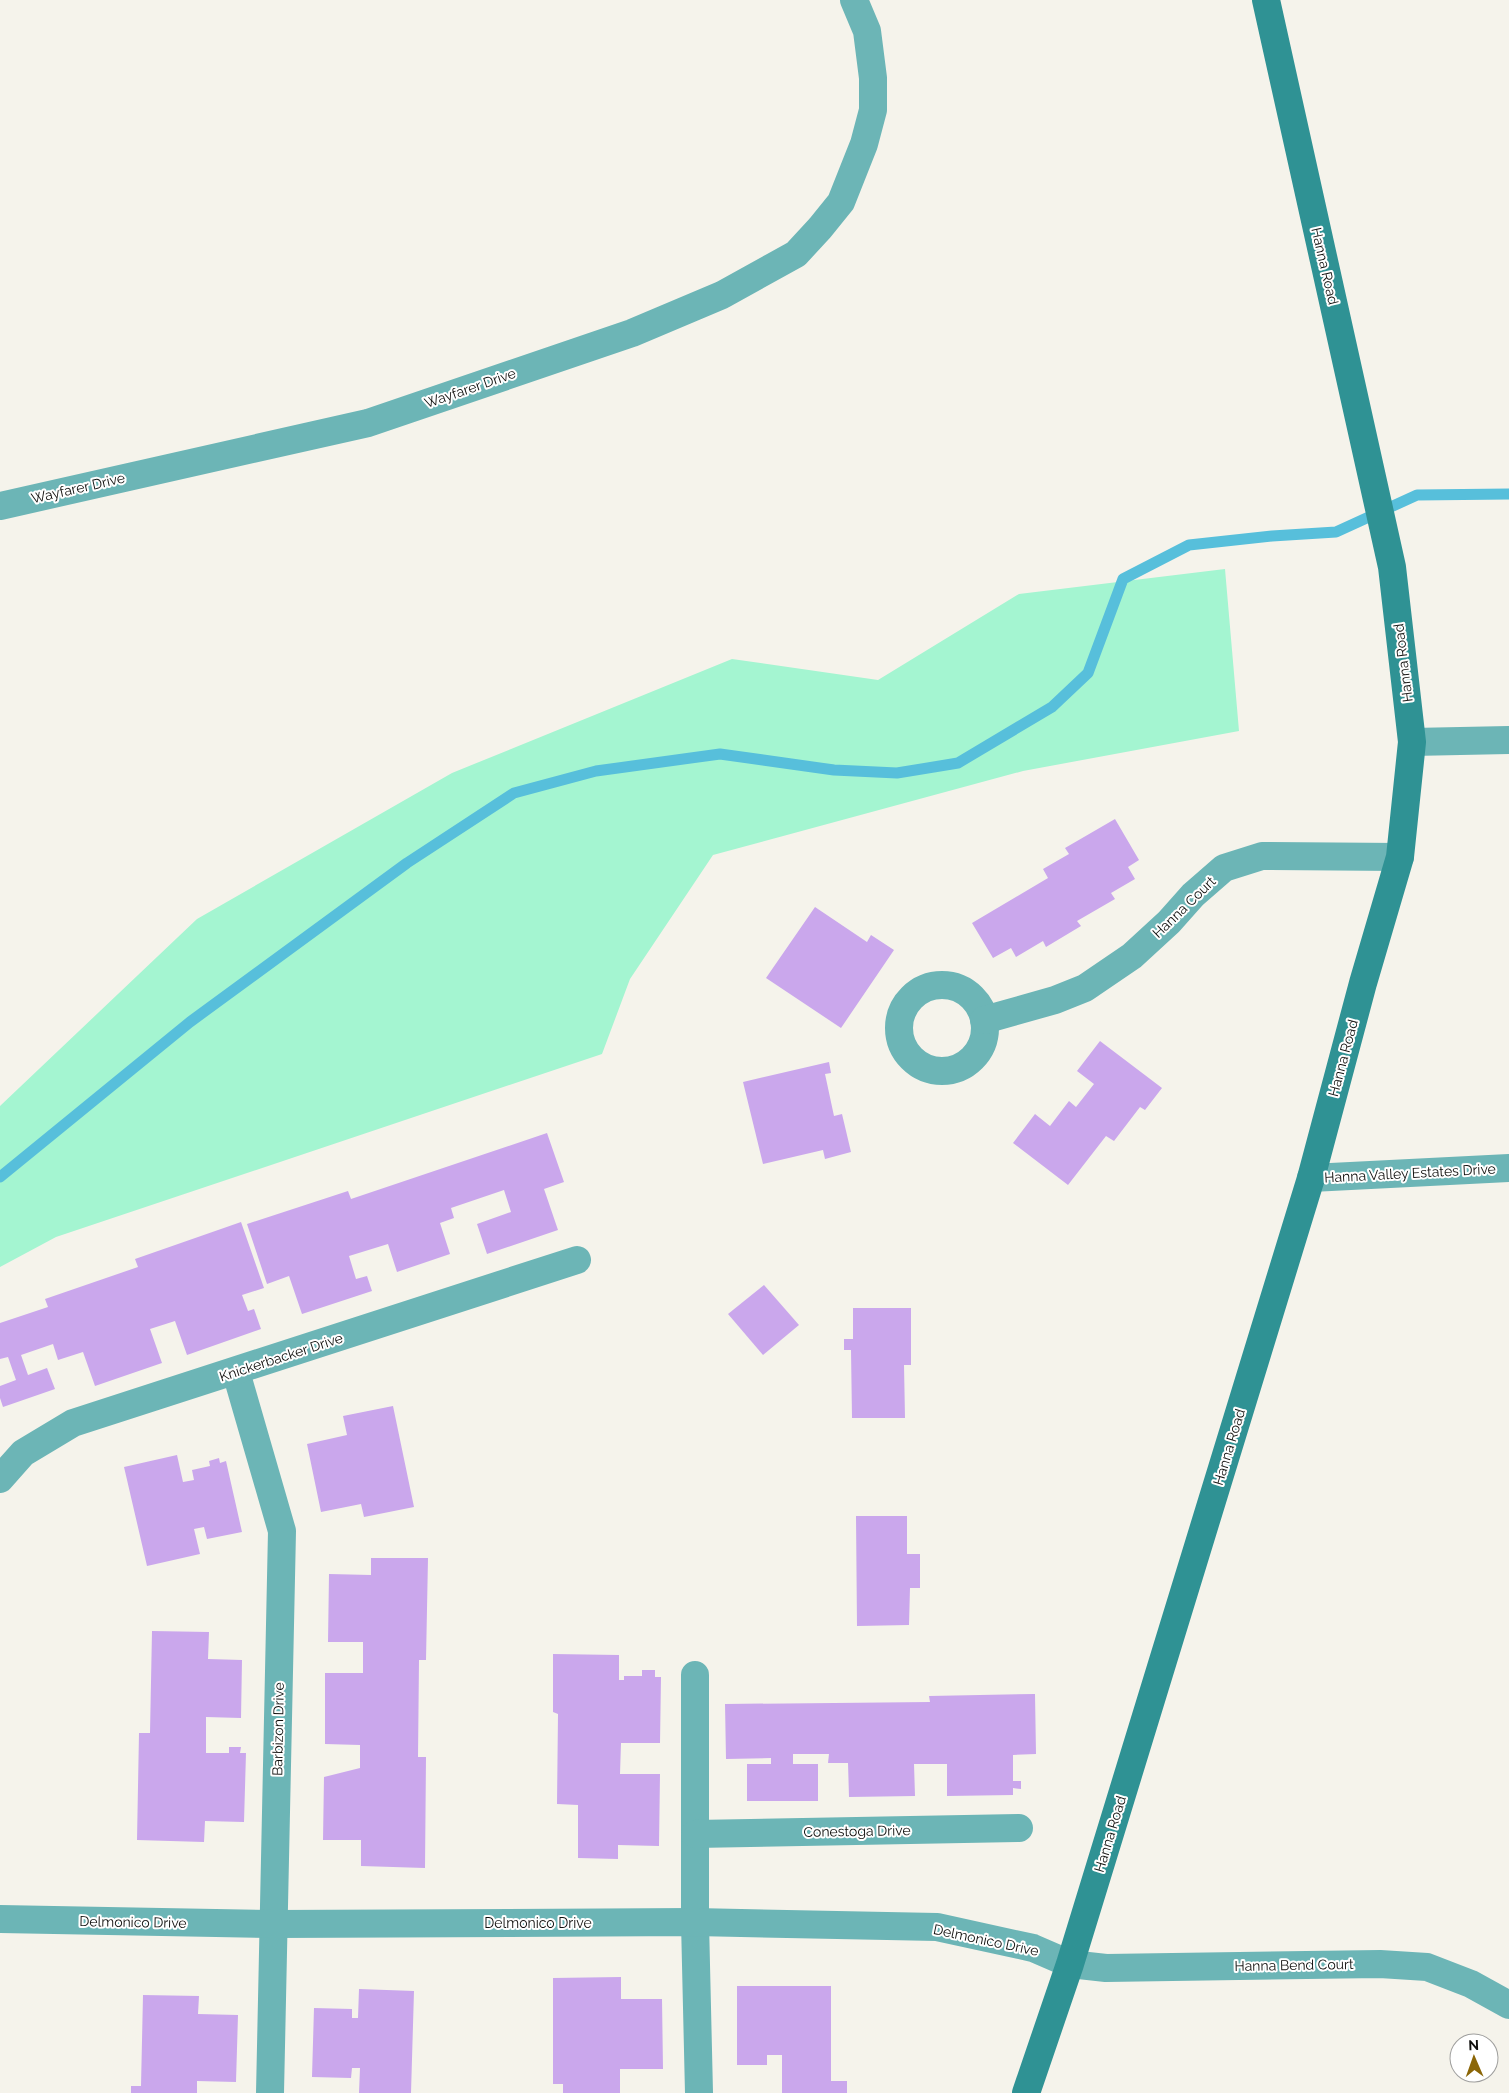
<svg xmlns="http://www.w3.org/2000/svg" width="1509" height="2093" font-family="Raleway,sans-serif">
<rect width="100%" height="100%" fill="#f5f3eb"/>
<!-- green -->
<path fill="#a4f5d1" d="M1225,569L1239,731L1023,771L713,855L630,979L602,1054L56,1237L0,1267V1106L197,919L452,773L732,659L878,680L1019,594Z"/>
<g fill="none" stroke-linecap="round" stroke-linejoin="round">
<!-- stream -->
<path stroke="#57bfdb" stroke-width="11" d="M0,1177L190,1022L407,863L514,793L596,771L720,754L834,770L897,773L958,763L1052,707L1088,673L1123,579L1189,545L1272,536L1336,532L1417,495L1509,494"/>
</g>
<!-- building -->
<g fill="#caa7ec">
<path d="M1115,819L1139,860L1128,867L1135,879L1111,893L1115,899L1077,921L1081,926L1046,947L1043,941L1016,957L1011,948L993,958L972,923L1048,878L1043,869L1069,854L1065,848Z"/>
<path d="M815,907L867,942L871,935L894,950L841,1028L766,978Z"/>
<path d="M1100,1041L1162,1088L1145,1110L1140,1107L1114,1141L1106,1136L1068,1185L1013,1143L1035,1114L1050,1126L1069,1101L1076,1107L1094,1084L1077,1071Z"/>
<path d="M829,1062L831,1073L825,1074L834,1116L842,1114L851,1152L825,1159L823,1150L763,1164L743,1082Z"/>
<path d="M547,1133L564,1182L544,1189L558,1230L487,1254L477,1224L511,1212L504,1190L451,1208L454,1218L440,1223L450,1254L397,1272L388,1244L349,1256L356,1279L367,1276L372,1291L302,1314L289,1276L267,1284L247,1224L348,1191L351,1199Z"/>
<path d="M241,1222L264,1288L242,1295L248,1311L254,1309L261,1329L187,1355L175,1321L150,1329L162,1363L95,1386L83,1352L58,1360L53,1344L21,1355L28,1375L47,1368L55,1389L3,1407L0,1398V1386L16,1380L8,1357L0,1359V1323L48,1307L45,1299L138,1267L135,1259Z"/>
<path d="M764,1285L799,1325L763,1355L728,1314Z"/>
<path d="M853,1308H911V1365H904L905,1418H852L851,1350H844V1339H853Z"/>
<path d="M393,1406L414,1507L364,1517L361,1504L321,1512L307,1444L347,1435L343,1416Z"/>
<path d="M177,1455L183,1482L194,1480L192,1470L210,1466L209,1461L219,1458L220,1463L226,1461L242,1532L207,1539L204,1527L194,1529L200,1554L147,1566L124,1467Z"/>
<path d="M856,1516H907V1554H920V1588H910L909,1625L857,1626Z"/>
<path d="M371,1558H428L426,1660H419L418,1757H426L425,1868L361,1866V1840H323L324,1777L360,1768V1745L325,1744V1673H363V1642H328L329,1574L371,1575Z"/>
<path d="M152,1631L209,1632L208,1659L242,1660L241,1718L206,1717V1753H229V1747H241L240,1753H246L244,1822L205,1821L204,1842L137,1840L139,1733H150Z"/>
<path d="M553,1654L619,1655V1680H624V1676H642V1670H655V1677H661L660,1743H621L620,1774H660L659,1846L618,1845V1859L578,1858V1805L557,1804L558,1714L553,1712Z"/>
<path d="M1035,1694L1036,1754L1013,1755V1781H1021V1789L1013,1788V1795L947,1796V1764H914L915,1796L849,1797L848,1763H828L829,1754H793V1764H818V1801H747V1764H771V1758L726,1759L725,1704L930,1702L929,1696Z"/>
<path d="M621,1977V1999H662L663,2069H620V2093H563V2084H553V1978Z"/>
<path d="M737,1986H831V2081H847V2093H782V2055H767V2065H737Z"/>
<path d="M359,1989L414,1991L411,2093H359L360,2068H352L351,2078L312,2077L314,2008L352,2009V2018H358Z"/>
<path d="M143,1995L199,1996L198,2014L238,2015L236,2082L197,2081V2093H131V2086H141Z"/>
</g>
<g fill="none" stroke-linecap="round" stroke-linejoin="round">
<!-- street -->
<g stroke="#6cb5b6" stroke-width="28">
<path d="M0,506L368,423L632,333L722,295L796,254L820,228L841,202L864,144L873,110V78L867,31L854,0"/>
<path d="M1412,742L1509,740"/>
<circle cx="942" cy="1028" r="43"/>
<path d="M984,1020L1055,1000L1085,988L1132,956L1169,922L1193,895L1224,868L1262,856L1400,857"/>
<path d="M1311,1178L1509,1168"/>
<path d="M236,1372L282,1531L270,2093"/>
<path d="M0,1479L23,1453L73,1423L577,1260"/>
<path d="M695,1675V1922L699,2093"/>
<path d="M695,1834L1019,1828"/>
<path d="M0,1919L274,1924L695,1922L937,1927L1033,1948L1070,1964L1106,1968L1380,1964L1427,1967L1471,1984L1509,2005"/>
</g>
<!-- secondary -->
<path stroke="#2f9294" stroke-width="28" d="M1026,2093L1070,1964L1311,1178L1363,983L1400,857L1412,742L1392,567L1266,0"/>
</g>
<g text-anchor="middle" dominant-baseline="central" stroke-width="4" stroke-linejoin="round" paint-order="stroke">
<!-- street labels -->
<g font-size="14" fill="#0f0e0c" stroke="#fff">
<text transform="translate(1325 266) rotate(77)">Hanna Road</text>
<text transform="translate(470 388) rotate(-19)">Wayfarer Drive</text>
<text transform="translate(78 488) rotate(-13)">Wayfarer Drive</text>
<text transform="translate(1403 663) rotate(-97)">Hanna Road</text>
<text transform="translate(1184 907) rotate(-44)">Hanna Court</text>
<text transform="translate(1343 1058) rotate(-75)">Hanna Road</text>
<text transform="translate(1410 1173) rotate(-3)">Hanna Valley Estates Drive</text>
<text transform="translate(281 1357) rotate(-18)">Knickerbacker Drive</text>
<text transform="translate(1229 1447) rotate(-73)">Hanna Road</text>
<text transform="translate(278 1729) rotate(-89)">Barbizon Drive</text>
<text transform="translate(857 1831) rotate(-1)">Conestoga Drive</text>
<text transform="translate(1110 1834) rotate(-73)">Hanna Road</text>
<text transform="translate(133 1922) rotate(1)">Delmonico Drive</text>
<text x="538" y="1923">Delmonico Drive</text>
<text transform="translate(986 1940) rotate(12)">Delmonico Drive</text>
<text transform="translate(1294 1965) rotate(-1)">Hanna Bend Court</text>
</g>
</g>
<!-- north arrow -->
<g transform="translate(1474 2058) rotate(358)"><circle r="24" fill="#ffffff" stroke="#9f9f9e"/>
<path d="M0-4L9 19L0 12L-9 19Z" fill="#8b6607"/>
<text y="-8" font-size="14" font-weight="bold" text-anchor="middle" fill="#0f0e0c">N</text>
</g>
</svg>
